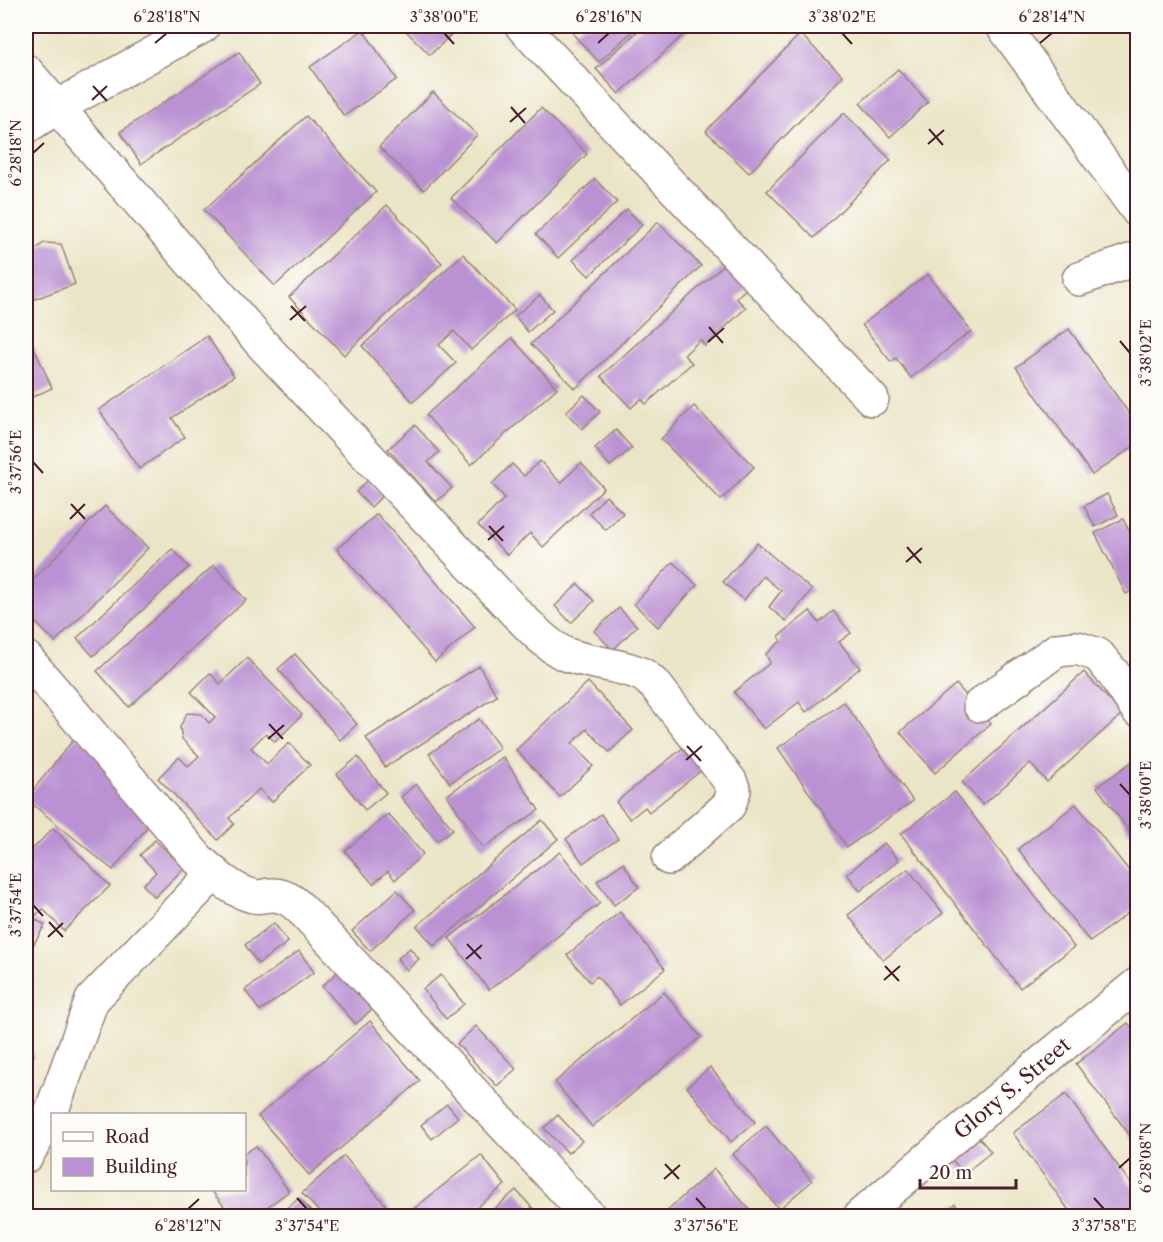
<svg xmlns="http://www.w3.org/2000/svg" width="1163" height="1242" font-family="'Libre Caslon Text',serif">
<rect width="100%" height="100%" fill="#fdfcf7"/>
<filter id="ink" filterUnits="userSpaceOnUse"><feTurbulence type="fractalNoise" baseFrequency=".0167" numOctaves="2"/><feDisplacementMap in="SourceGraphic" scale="12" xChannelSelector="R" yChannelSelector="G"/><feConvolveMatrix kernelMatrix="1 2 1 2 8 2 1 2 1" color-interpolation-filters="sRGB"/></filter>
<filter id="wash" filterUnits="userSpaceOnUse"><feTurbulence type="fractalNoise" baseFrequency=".008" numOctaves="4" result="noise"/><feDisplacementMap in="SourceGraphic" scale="24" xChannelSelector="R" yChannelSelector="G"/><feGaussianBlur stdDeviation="1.35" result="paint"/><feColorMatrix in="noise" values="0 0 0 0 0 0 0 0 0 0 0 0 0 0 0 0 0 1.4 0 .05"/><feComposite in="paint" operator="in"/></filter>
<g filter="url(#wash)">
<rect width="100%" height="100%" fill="#ebe5c7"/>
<g id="blocks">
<!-- building -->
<g fill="#ba92d3">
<path d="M401,26H460L430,55Z"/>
<path d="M582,26H638L599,62L573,34Z"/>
<path d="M643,26H693L619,94L596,69Z"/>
<path d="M363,30L397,79L344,116L310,67Z"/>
<path d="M800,34L843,76L749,173L706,131Z"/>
<path d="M239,52L260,84L141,164L120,132Z"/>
<path d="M898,69L928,102L890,137L860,103Z"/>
<path d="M433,92L477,135L424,190L379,147Z"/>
<path d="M541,108L587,154L497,243L451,198Z"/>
<path d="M844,113L891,160L814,238L767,191Z"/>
<path d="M306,116L376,192L275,286L204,210Z"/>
<path d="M595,179L617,202L558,258L536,234Z"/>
<path d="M387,205L442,263L344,355L289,297Z"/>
<path d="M627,209L642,225L589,276L573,260Z"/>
<path d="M658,222L701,266L575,389L531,344Z"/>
<path d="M44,243L61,244L75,284L35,299L26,273V257Z"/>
<path d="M463,254L515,310L471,350L454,331L439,345L456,363L413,402L362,346Z"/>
<path d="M728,261L750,285L736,298L746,308L705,346L700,340L684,355L692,363L646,404L641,399L631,408L601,376Z"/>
<path d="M928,274L971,331L911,378L896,358L891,362L862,325Z"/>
<path d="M540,295L553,310L528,332L515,316Z"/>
<path d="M1069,329L1138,426V443L1092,475L1016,367Z"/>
<path d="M26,330L52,388L26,400Z"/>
<path d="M207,336L234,376L172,418L185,437L139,469L99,410Z"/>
<path d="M512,338L557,388L471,465L426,415Z"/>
<path d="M584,395L600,412L582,429L566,412Z"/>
<path d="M694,406L754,467L721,500L661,439Z"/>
<path d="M415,425L439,452L428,462L452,488L436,502L388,449Z"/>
<path d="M616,430L632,448L610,466L595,448Z"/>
<path d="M540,461L561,483L581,463L604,488L543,547L530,533L507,555L478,525L505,498L492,484L512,464L524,476Z"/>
<path d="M368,480L383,495L371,507L356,492Z"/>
<path d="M1107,494L1118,515L1095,527L1084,506Z"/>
<path d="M606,496L623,513L606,530L589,513Z"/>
<path d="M105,506L148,548L55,642L26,613V587Z"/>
<path d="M377,514L475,627L435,662L337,549Z"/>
<path d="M1123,519L1138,548V588L1126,594L1095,533Z"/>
<path d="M757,543L812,590L786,621L769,607L781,591L763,576L744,600L723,582Z"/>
<path d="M172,549L189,567L93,656L77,638Z"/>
<path d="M673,562L697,585L658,627L634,604Z"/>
<path d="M214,565L246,600L129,707L97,671Z"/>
<path d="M578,584L594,601L571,623L555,606Z"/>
<path d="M619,608L637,626L613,650L594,631Z"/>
<path d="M810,611L819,623L833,611L851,633L839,642L860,668L806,712L799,702L764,729L734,692L770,663L766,654L781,641L779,636Z"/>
<path d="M295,654L357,724L340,740L278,669Z"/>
<path d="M247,658L302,715L275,742L266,733L251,748L267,764L289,743L310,765L272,802L259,789L229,818L234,824L218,840L158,778L179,757L188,766L199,756L182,739L180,727L187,713L201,714L209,723L215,717L191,692L210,673L220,684Z"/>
<path d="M479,666L497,696L385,767L366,738Z"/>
<path d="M1084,672L1122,714L1047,782L1030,763L983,805L962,782Z"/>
<path d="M588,682L633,730L609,752L587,729L572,743L593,766L560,797L516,750Z"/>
<path d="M956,684L991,724L935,773L900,732Z"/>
<path d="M844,702L913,801L847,847L778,748Z"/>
<path d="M479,719L500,748L450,783L429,754Z"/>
<path d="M77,735L122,771L112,784L154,818L113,870L26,799Z"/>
<path d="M684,747L702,770L649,812L645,807L630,819L616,802Z"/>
<path d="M358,757L386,793L365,810L337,774Z"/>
<path d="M503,757L539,810L483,848L447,795Z"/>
<path d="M1136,759L1138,761V827L1130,833L1097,787Z"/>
<path d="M416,784L453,829L437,841L401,797Z"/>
<path d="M955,792L1074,947L1020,988L901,834Z"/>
<path d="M1076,804L1138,882V905L1090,942L1018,849Z"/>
<path d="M388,814L423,854L395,880L388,871L373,884L345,851Z"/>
<path d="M601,814L618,839L583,863L566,839Z"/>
<path d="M542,820L558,839L434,946L417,926Z"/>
<path d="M53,828L110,886L64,931L43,909L36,915L26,904V856Z"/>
<path d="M155,840L184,868L155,897L143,885L156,872L140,855Z"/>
<path d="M884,843L899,860L860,891L847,874Z"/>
<path d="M560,852L600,903L489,990L449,938Z"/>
<path d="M623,863L639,887L614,905L597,881Z"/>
<path d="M908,869L943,913L883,960L848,915Z"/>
<path d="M397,890L415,910L370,951L352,931Z"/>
<path d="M620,912L665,969L620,1005L597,976L590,982L567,955Z"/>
<path d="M26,914L45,925L26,957Z"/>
<path d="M274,923L288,942L258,964L245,945Z"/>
<path d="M410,948L419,959L407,970L397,959Z"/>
<path d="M299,951L314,972L260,1011L245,990Z"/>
<path d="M339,971L373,1008L356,1024L322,986Z"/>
<path d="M441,975L464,1004L446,1019L423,989Z"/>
<path d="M664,992L701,1037L592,1127L555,1082Z"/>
<path d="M370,1021L420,1081L309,1175L258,1116Z"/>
<path d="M1128,1023L1138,1035V1146L1076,1064Z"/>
<path d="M476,1026L516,1069L497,1086L457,1044Z"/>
<path d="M26,1046L34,1055L26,1064Z"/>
<path d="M710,1067L755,1122L731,1142L687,1087Z"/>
<path d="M1066,1094L1138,1194V1208L1126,1216H1073L1013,1133Z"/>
<path d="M447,1104L458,1117L432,1139L421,1125Z"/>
<path d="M558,1115L582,1141L568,1153L544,1128Z"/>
<path d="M766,1126L812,1181L779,1209L733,1154Z"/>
<path d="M975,1133L991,1152L964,1174L948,1155Z"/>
<path d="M256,1146L289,1191L255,1216H232L211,1190H244V1154Z"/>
<path d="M481,1155L505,1185L466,1216H405Z"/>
<path d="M344,1156L391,1211L385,1216H323L302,1193Z"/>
<path d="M714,1169L755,1216H669L665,1212Z"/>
<path d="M516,1190L535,1211L529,1216H486Z"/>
<path d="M299,1198L315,1216H282L281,1214Z"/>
<path d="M955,1204L966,1216H941Z"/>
</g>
</g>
</g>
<g filter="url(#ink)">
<use href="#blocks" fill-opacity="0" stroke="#9a8279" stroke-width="1.5"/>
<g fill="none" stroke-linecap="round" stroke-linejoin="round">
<!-- minor casing -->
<g stroke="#9a8279" stroke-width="36">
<g id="minor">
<path d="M522,26L872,399"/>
<path d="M1003,26L1138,211"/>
<path d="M26,71L261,343L516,613C530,626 545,644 563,653C588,664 617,663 641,674C647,677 651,682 656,686L730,781L734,791L729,805L669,858"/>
<path d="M26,127L57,107L203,26"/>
<path d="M1079,279L1138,258"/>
<path d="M26,658L198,859C213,873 232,891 253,896C259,898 265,895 271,895C287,894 297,905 307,915L589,1216"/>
<path d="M980,705L1057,650L1077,648L1098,655L1113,673L1138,710"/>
<path d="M26,1156L48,1121L92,1000L214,873"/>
<path d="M860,1216L1040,1064L1138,984"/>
</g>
</g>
<!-- minor -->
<use href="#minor" stroke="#fff" stroke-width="33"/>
</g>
</g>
<!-- ticks -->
<path fill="none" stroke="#4a1f2b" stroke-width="2" d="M444,33L454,44M842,33L852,44M155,43L167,33M598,43L609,33M1040,43L1052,33M93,86L107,101M92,100L107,86M511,107L525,123M510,122L526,108M929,129L943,145M928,144L944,130M33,153L44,143M291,306L305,321M290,320L306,306M709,327L723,343M1120,341L1130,353M708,342L724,328M33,462L43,473M71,504L85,519M70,519L85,504M489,526L503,541M488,540L504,526M907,547L921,563M906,562L922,548M269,724L283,739M268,739L284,725M687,746L701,761M686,760L702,746M1120,784L1130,795M33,905L43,916M49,922L63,937M48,937L63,923M467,944L481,959M466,959L482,945M885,966L899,981M884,980L900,966M665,1164L679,1179M1119,1168L1130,1158M664,1179L680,1165M297,1198L307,1209M696,1198L706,1209M1094,1198L1104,1209M188,1209L199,1199"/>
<g text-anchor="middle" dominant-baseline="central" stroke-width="5" stroke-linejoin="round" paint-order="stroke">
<!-- street labels -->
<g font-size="21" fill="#4a1f2b" stroke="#fdfcf7">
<text transform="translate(1012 1088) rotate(-40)">Glory S. Street</text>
</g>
</g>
<!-- margin -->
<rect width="1163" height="1242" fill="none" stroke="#fdfcf7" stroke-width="66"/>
<!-- legend -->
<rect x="51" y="1113" width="195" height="78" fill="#fdfcf7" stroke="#b5a4a5" stroke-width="1.5"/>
<rect x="63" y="1132" width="30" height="9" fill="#ffffff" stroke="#b5a4a5" stroke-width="1.5"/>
<text x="105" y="1143" font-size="18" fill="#4a1f2b">Road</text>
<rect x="63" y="1158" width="30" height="18" fill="#ba92d3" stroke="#b5a4a5" stroke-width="1.5"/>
<text x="105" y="1173" font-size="18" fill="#4a1f2b">Building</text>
<!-- scale -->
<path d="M920 1179v9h96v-9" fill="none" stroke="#4a1f2b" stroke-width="3"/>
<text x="929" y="1179" font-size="18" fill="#4a1f2b" stroke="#fdfcf7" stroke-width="4.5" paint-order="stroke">20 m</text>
<rect x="33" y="33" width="1097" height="1176" fill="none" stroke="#4a1f2b" stroke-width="2"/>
<g font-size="15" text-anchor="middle" fill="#4a1f2b">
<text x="167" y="22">6°28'18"N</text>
<text x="444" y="22">3°38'00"E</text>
<text x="609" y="22">6°28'16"N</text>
<text x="842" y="22">3°38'02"E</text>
<text x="1052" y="22">6°28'14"N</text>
<text transform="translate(16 153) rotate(-90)" y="5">6°28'18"N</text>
<text transform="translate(1146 353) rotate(-90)" y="5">3°38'02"E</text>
<text transform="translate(16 462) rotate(-90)" y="5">3°37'56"E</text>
<text transform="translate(1146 795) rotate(-90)" y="5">3°38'00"E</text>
<text transform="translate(16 905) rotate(-90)" y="5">3°37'54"E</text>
<text transform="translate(1146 1158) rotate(-90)" y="5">6°28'08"N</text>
<text x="188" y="1231">6°28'12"N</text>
<text x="307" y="1231">3°37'54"E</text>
<text x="706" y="1231">3°37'56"E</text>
<text x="1104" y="1231">3°37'58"E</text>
</g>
</svg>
